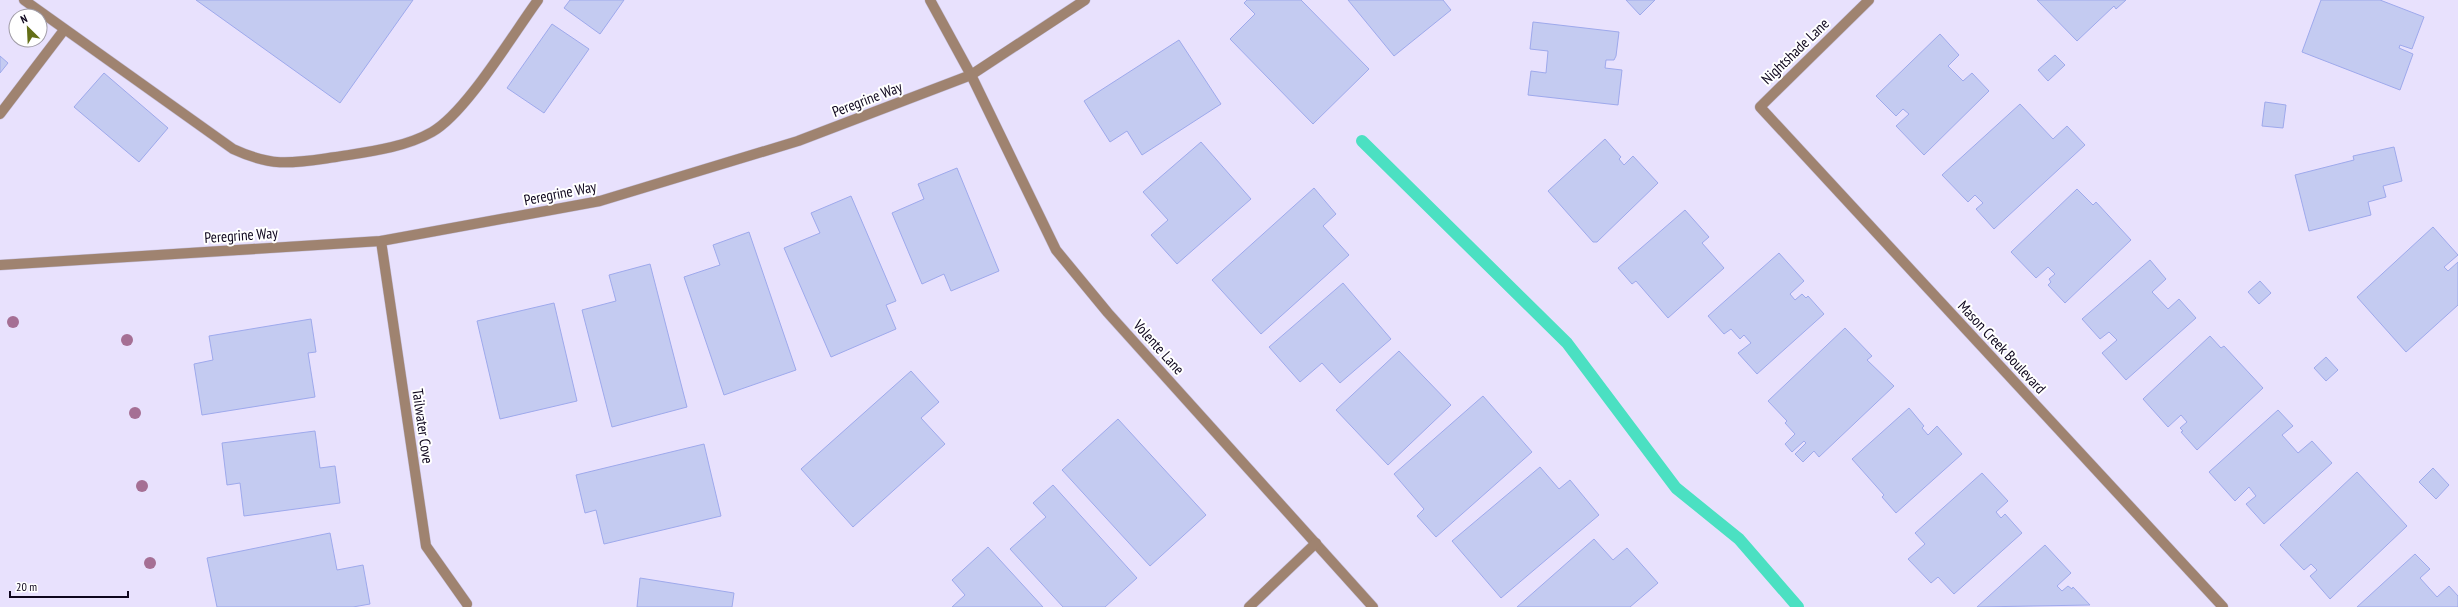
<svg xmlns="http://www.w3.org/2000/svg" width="2458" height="607" font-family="'PT Sans Narrow',sans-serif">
<rect width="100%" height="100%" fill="#e8e1fd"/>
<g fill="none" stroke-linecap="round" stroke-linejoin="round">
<!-- stream -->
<path stroke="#4be0c2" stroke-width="12" d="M1362,141L1567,343L1676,488L1739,539L1798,607"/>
</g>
<!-- building -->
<g fill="#c4cbf1" stroke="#9ea9ec">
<path d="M196,0H413L340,103Z"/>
<path d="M570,0H624L600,34L564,8Z"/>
<path d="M1247,0H1301L1369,69L1313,124L1230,39L1255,14L1244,3Z"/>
<path d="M1348,0H1443L1451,10L1394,56Z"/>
<path d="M1626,0H1655L1640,15Z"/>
<path d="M2037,0H2126L2116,9L2114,6L2077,41Z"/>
<path d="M2321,0H2380L2424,17L2412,49L2400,45L2399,48L2413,54L2400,90L2302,52Z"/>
<path d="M1533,22L1619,32L1616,56L1614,60H1606L1605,68L1622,70L1618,105L1528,95L1531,71L1546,73L1548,51L1530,49Z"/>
<path d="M552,24L589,49L544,113L507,88Z"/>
<path d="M1940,34L1959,55L1948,66L1963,81L1972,73L1989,91L1924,155L1896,126L1909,114L1903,109L1896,116L1876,96Z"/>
<path d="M1179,40L1221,104L1142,155L1127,131L1110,142L1084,101Z"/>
<path d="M2055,55L2065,65L2048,81L2038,70Z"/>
<path d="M0,56L8,63L0,73Z"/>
<path d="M104,73L168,128L139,162L74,107Z"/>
<path d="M2265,102L2286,105L2283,128L2262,126Z"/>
<path d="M2020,104L2053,139L2067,126L2085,145L1994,229L1976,209L1983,203L1975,195L1968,202L1942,175Z"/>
<path d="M1605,139L1621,157L1619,159L1624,165L1633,156L1658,183L1597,242H1593L1548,191Z"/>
<path d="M1201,142L1251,199L1177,264L1151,235L1168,220L1143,192Z"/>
<path d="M2394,147L2402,181L2383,186L2386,197L2368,202L2371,215L2309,231L2295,175L2354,160L2353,156Z"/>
<path d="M957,168L999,271L951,291L944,274L922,284L892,213L924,199L918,184Z"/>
<path d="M1314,188L1336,214L1323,226L1349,255L1261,334L1212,280Z"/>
<path d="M2077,189L2093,205L2096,202L2131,240L2065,303L2048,285L2051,282L2049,279L2055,274L2048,267L2036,278L2011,252Z"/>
<path d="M851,196L896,301L886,305L896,329L831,357L784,248L820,233L811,213Z"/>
<path d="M1685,210L1709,237L1702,243L1724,268L1668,318L1636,281L1632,284L1618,268Z"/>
<path d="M2433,227L2458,255L2444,267L2448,271L2458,262V305L2406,352L2357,297Z"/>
<path d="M749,232L796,370L724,395L684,277L720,265L713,245Z"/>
<path d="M1779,253L1804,281L1790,294L1795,300L1802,294L1806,298L1808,296L1824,314L1757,374L1738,353L1751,343L1744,335L1740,339L1731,329L1724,334L1708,316Z"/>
<path d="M2150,260L2166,279L2152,292L2168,309L2179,299L2196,318L2126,380L2102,353L2117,340L2109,332L2100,339L2082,319Z"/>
<path d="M650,264L687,407L612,427L582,310L616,301L609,275Z"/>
<path d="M2260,281L2271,293L2259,304L2248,292Z"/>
<path d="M1343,283L1391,339L1340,383L1322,363L1300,382L1269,347Z"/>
<path d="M554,303L577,401L500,419L477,321Z"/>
<path d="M311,319L316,352L308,353L315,397L202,415L194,364L213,360L209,336Z"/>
<path d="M1845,328L1872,356L1867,360L1894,386L1819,457L1814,451L1803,462L1795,454L1806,443L1804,441L1792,452L1785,444L1795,434L1785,423L1787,421L1768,401Z"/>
<path d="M2210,336L2221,348L2224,346L2263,388L2197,450L2181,432L2183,431L2180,428L2187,422L2181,415L2168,427L2143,399Z"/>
<path d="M1399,351L1451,405L1388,465L1336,410Z"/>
<path d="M2326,357L2338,370L2326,381L2314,368Z"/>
<path d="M911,371L939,402L921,418L945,444L853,527L801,469Z"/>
<path d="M1483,396L1532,452L1436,537L1417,516L1424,509L1394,474Z"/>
<path d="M1909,408L1924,426L1922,428L1928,435L1937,426L1962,454L1896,513L1882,497L1884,495L1852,459Z"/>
<path d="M2278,410L2293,426L2282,435L2298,453L2312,441L2332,463L2264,524L2246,504L2256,496L2249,487L2235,501L2209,472Z"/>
<path d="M1118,419L1206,515L1150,566L1062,470Z"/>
<path d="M315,431L320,468L335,466L340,503L244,516L240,483L227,485L222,443Z"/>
<path d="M704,444L721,516L604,544L596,510L585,513L576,475Z"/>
<path d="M1540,467L1559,489L1570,480L1599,515L1501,598L1452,541Z"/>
<path d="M2433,468L2449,485L2436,499L2419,482Z"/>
<path d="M2357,472L2407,526L2330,599L2310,576L2317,570L2311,564L2304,570L2280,545Z"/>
<path d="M1982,473L2008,501L1996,512L2001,518L2005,514L2022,533L1954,594L1938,577L1931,583L1908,559L1925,544L1915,533Z"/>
<path d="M1053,485L1137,578L1105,607H1063L1010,549L1046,517L1033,503Z"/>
<path d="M330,533L337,570L363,565L370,604L353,607H217L207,558Z"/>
<path d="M1594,539L1613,560L1627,548L1658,583L1630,607H1517Z"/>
<path d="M2045,545L2071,573L2057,586L2062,591L2068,586L2072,589L2073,587L2090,605L1977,607Z"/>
<path d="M988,547L1043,607H952L965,595L952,580Z"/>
<path d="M2415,554L2430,569L2420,578L2437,597L2449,586L2458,596V607H2357Z"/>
<path d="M640,578L734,593L732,607H637Z"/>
</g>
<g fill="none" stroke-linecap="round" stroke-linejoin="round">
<!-- lane casing -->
<g stroke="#c5bed9" stroke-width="11">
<g id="lane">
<path d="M24,0L233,149C274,168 293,163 336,157C367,152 404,148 432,132C466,113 513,34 538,0"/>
<path d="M930,0L971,75"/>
<path d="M0,114L64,30"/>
</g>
</g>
<!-- street casing -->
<g stroke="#c5bed9" stroke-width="11">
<g id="street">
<path d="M1869,0L1760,107L2223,607"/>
<path d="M971,75L1056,250L1108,313L1373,607"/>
<path d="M381,241L426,546L467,604"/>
<path d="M0,265L381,241L600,201L798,141L971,75L1085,0"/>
<path d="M1249,607L1316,543"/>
</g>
</g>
<!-- lane -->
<use href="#lane" stroke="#9f8370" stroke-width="10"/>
<!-- street -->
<use href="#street" stroke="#9f8370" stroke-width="10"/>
</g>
<!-- trees -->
<g fill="#a56f94">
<circle cx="13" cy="322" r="6"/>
<circle cx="127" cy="340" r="6"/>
<circle cx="135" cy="413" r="6"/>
<circle cx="142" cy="486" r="6"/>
<circle cx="150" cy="563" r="6"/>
</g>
<g text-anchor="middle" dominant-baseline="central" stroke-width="4" stroke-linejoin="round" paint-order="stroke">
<!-- street labels -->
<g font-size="15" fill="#0e061d" stroke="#fff">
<text transform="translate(1795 51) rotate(-44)">Nightshade Lane</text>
<text transform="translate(867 99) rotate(-21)">Peregrine Way</text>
<text transform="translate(560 193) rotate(-11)">Peregrine Way</text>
<text transform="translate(241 235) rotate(-4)">Peregrine Way</text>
<text transform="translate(1159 347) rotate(48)">Volente Lane</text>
<text transform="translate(2002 347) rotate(47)">Mason Creek Boulevard</text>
<text transform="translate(423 426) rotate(82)">Tailwater Cove</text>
</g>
</g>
<!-- north arrow -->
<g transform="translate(28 28) rotate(336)"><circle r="19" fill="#ffffff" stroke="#9f9ba5"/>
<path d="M0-3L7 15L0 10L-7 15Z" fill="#636e16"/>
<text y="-6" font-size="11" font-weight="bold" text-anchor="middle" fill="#0e061d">N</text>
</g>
<!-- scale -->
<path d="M10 591v6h118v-6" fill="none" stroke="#0e061d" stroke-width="2"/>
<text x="16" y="591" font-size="12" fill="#0e061d" stroke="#ffffff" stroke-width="3" paint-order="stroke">20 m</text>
</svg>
